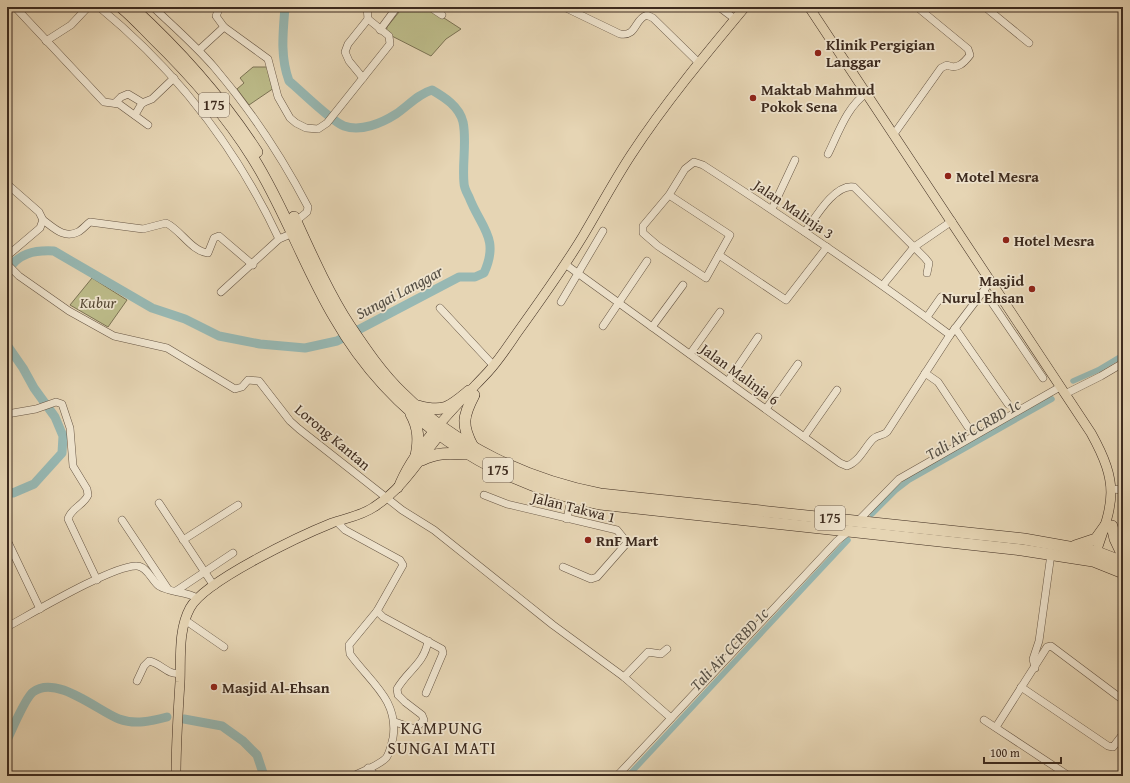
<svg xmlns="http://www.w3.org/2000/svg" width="1130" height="783" font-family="'Gentium Book Plus',serif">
<rect width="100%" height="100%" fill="#e6d5b4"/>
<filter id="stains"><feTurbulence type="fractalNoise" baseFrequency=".005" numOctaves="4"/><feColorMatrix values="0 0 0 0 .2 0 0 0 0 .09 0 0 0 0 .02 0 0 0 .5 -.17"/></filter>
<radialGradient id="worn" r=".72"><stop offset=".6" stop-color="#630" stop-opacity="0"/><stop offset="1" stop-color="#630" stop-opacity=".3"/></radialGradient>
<!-- green -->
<g fill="#bcbb89" stroke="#7c7354">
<path d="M403,7H427L461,29L446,39L431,56L386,33L387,27Z"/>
<path d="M253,67H269L274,88L249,105L237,89L244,83L240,78Z"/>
<path d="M92,278L127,300L108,327L70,305Z"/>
<path d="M1121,500H1123V538L1120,524Z"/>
</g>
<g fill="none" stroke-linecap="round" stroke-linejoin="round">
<!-- canal -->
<g stroke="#97b8b3" stroke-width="5.5">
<path d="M1073,381L1098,370L1123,355"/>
<path d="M872,514L896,490L909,480L1052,399"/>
<path d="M628,776L848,540"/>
</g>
<!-- river -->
<g stroke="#97b8b3" stroke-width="9">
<path d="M7,272C17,253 35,250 54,251L152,308L185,319L219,336L260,344L305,348L337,341L459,277H475L484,273C500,238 481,228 469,197C467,193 464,188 464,183C462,164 467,140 463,122C459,106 444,97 432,90C418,94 408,106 396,114C382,123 361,132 344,126C332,122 300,90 289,81C280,57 283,32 285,7"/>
<path d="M7,345L23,368L34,388L55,417L63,436L62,453L34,484L13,493L7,492"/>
<path d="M184,719L222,726L243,741L257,755L264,776"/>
<path d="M7,740C12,730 25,698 33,692C56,674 98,711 119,719C135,725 152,721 167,717"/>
</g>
<!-- minor casing -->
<g stroke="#675644" stroke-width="8">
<g id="minor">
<path d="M15,7L104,102L119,104L148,125"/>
<path d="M99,7C176,70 237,149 279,239"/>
<path d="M153,7C174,27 195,45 214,67C249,108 283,159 308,207L307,212L296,221"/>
<path d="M220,7L216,16L224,27"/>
<path d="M430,7L442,15"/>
<path d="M564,7L620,34C637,37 634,19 647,15L653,18L699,63"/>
<path d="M719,7L735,19"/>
<path d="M985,7L1029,43"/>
<path d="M380,30L397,7"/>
<path d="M46,41L71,25L88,7"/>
<path d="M199,50L224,27L268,59L278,97L290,118L296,123L306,128L318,129L327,123L390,44L389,36L368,19L367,7"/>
<path d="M363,78L349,61L345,52L348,44L368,19"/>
<path d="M115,103L121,97L128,94L143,103"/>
<path d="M135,115L142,103L152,99L174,78"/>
<path d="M894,134L941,68L947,65C957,70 964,63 970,55L968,49L917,7"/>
<path d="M828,154C838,134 847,106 867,93"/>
<path d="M7,184L39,212L43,220L40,228L7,256"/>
<path d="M669,195L730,235L706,278L658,246L643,233V226L669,195L685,169L694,162L703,165C787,219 870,275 950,335"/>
<path d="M772,209L795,160"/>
<path d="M43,220C54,228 64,239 78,232C82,230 86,225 90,222L143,229L166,223C181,230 191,251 208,253L214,238L219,236L253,265"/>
<path d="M805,232C815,218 835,183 854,187L925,258L929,263L927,273"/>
<path d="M719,255L786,300L827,247"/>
<path d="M7,264L19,276L69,311L114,336L167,348L235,389L242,387L248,380L259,381L290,421L299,429L402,510L434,530L553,625L624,677L671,718"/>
<path d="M565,264L840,463L847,466C859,462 865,447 873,439C878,434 883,436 887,432L950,335L991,281"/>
<path d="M883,285L914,247L952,221"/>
<path d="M984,291L1043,378"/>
<path d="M221,292L279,239L293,233"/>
<path d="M561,302L603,231"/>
<path d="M440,308L493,365"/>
<path d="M927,317L941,297"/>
<path d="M603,326L647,261"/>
<path d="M652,327L683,285"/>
<path d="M955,328L1008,404"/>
<path d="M690,354L720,312"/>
<path d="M925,373L938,382L968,427"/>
<path d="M728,381L758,337"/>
<path d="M1065,394L1101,376L1123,363"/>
<path d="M766,409L798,364"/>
<path d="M7,414L36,409L56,402L62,404L70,428L73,466L87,489L88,495C84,505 71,508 68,519L97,580"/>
<path d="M804,437L837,390"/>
<path d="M1112,489L1123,490"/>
<path d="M484,495L507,504L617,530L626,541V544L597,577L591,579L563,567"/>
<path d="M159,503L214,586"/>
<path d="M567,519L571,499"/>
<path d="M122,520L168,589"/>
<path d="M858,521L899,479L1060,387"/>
<path d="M337,522L345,530L400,560L403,565L377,611L349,645L350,654C370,682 399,700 393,738C391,745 390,753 386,758C378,766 363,771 353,776"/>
<path d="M7,540L40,609"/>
<path d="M183,540L238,505"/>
<path d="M176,591L233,553"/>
<path d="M377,611L383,617L442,649L443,653L426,693"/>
<path d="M185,620L224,647"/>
<path d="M7,627C31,614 115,564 137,566C147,566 152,581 159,586C170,593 186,591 197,598"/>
<path d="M1035,668L1033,659L1039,641L1051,554"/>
<path d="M624,677L648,652L661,654L667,649"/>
<path d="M137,681L144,666L149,661C161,663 168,676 180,673"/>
<path d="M1021,687L1108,746L1113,747L1123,734"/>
<path d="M984,720L1069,776"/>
<path d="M395,722L415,729L424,720L422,715L405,702L398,695L397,689C408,670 424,664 428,641"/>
<path d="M996,727L1047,647L1051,646L1123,700"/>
<path d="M368,768L376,776"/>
<path d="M617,776L837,541L849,531"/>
</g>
</g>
<!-- major casing -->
<g stroke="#3d2b1f" stroke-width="10">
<g id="major">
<path d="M809,7L1091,433C1121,487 1113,503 1094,558"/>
<path d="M398,488C414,446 458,404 488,372C499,360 508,346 517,333C540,301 563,269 583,236C599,209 614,181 631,155C665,103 705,55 745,7"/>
<path d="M176,776C176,745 178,713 180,682C181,658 178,630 190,608C204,581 302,535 332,523C346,518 361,516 374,507C405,487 420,458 443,431"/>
</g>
</g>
<!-- highway casing -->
<g stroke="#3d2b1f" stroke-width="12">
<g id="highway">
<path d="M121,7C132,16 142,27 152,37C190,74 225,113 253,158C285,209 304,266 335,318C391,416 489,483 600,504L1022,550L1093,561L1123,573"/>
<path d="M133,8C180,51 222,98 257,152"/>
<path d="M294,217C310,252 328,293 349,325C365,349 382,374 403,394C455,446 528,480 600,494L1024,539L1097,552L1123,562"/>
<path d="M418,406C444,413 450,407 469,391"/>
<path d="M411,414C419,428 419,441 416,456"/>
<path d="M473,447C461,425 463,416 474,395"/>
<path d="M422,460C437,452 450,453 466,454"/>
<path d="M1112,526L1115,539L1123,556"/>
<path d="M1075,546L1096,539L1106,525"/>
</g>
</g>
<!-- minor -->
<use href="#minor" stroke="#efe4ce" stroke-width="7"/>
<!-- major -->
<use href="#major" stroke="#e6d5b4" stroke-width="9"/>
<!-- highway -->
<use href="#highway" stroke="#e6d5b4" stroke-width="11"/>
</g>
<!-- markers -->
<g fill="#8f2418" stroke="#efe4ce" stroke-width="1.5">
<circle cx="818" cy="53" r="4"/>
<circle cx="753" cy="98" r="4"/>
<circle cx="948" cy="176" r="4"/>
<circle cx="1006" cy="240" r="4"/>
<circle cx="1032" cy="289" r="4"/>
<circle cx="588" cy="540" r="4"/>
<circle cx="214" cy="687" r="4"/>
</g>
<g text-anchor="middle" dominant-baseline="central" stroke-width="3.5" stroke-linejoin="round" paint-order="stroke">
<!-- shield labels -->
<g fill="#efe4ce" stroke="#726254" stroke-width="1">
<rect x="199" y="93" width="30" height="24" rx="3"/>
<rect x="483" y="458" width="30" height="24" rx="3"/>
<rect x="815" y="506" width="30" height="24" rx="3"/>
</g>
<g font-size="14" font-weight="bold" fill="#3d2b1f">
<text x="214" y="105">175</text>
<text x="498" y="470">175</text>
<text x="830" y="518">175</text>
</g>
<!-- poi labels -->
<g font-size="15" font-weight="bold" fill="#3d2b1f" stroke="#efe4ce" text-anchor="start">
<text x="826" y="44">Klinik Pergigian<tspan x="826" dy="17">Langgar</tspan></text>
<text x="761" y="89">Maktab Mahmud<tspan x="761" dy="17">Pokok Sena</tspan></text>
<text x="956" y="176">Motel Mesra</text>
<text x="1014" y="240">Hotel Mesra</text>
<text x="1024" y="280" text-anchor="end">Masjid<tspan x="1024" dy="17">Nurul Ehsan</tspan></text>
<text x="596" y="540">RnF Mart</text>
<text x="222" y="687">Masjid Al-Ehsan</text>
</g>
<!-- street labels -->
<g font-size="15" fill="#3d2b1f" stroke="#efe4ce">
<text transform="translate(794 209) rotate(34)">Jalan Malinja 3</text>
<text transform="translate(740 374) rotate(36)">Jalan Malinja 6</text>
<text transform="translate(333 437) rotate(40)">Lorong Kantan</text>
<text transform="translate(574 507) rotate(14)">Jalan Takwa 1</text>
</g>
<!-- park labels -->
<g font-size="15" font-style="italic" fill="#564834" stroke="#efe4ce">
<text x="98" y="302">Kubur</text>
</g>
<!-- water labels -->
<g font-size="16" font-style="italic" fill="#544e44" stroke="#efe4ce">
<text transform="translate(399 292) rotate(-28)">Sungai Langgar</text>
<text transform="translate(973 429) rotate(-30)">Tali Air CCRBD 1c</text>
<text transform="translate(729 649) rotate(-47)">Tali Air CCRBD 1c</text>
</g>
<!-- quarter labels -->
<g font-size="17" letter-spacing="1" fill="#3d2b1f" stroke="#efe4ce">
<text x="442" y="727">KAMPUNG<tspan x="442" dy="20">SUNGAI MATI</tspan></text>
</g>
</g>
<!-- margin -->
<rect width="1130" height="783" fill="none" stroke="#e6d5b4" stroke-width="24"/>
<rect x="8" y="8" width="1114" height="767" fill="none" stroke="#3d2b1f" stroke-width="2"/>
<rect x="12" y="12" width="1106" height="759" fill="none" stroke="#3d2b1f"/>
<!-- scale -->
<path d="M984 757v6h77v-6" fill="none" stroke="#3d2b1f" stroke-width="2"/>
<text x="990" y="757" font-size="12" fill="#3d2b1f" stroke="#efe4ce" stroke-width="3" paint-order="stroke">100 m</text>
<rect width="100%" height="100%" filter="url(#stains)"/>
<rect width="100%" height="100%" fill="url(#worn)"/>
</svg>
